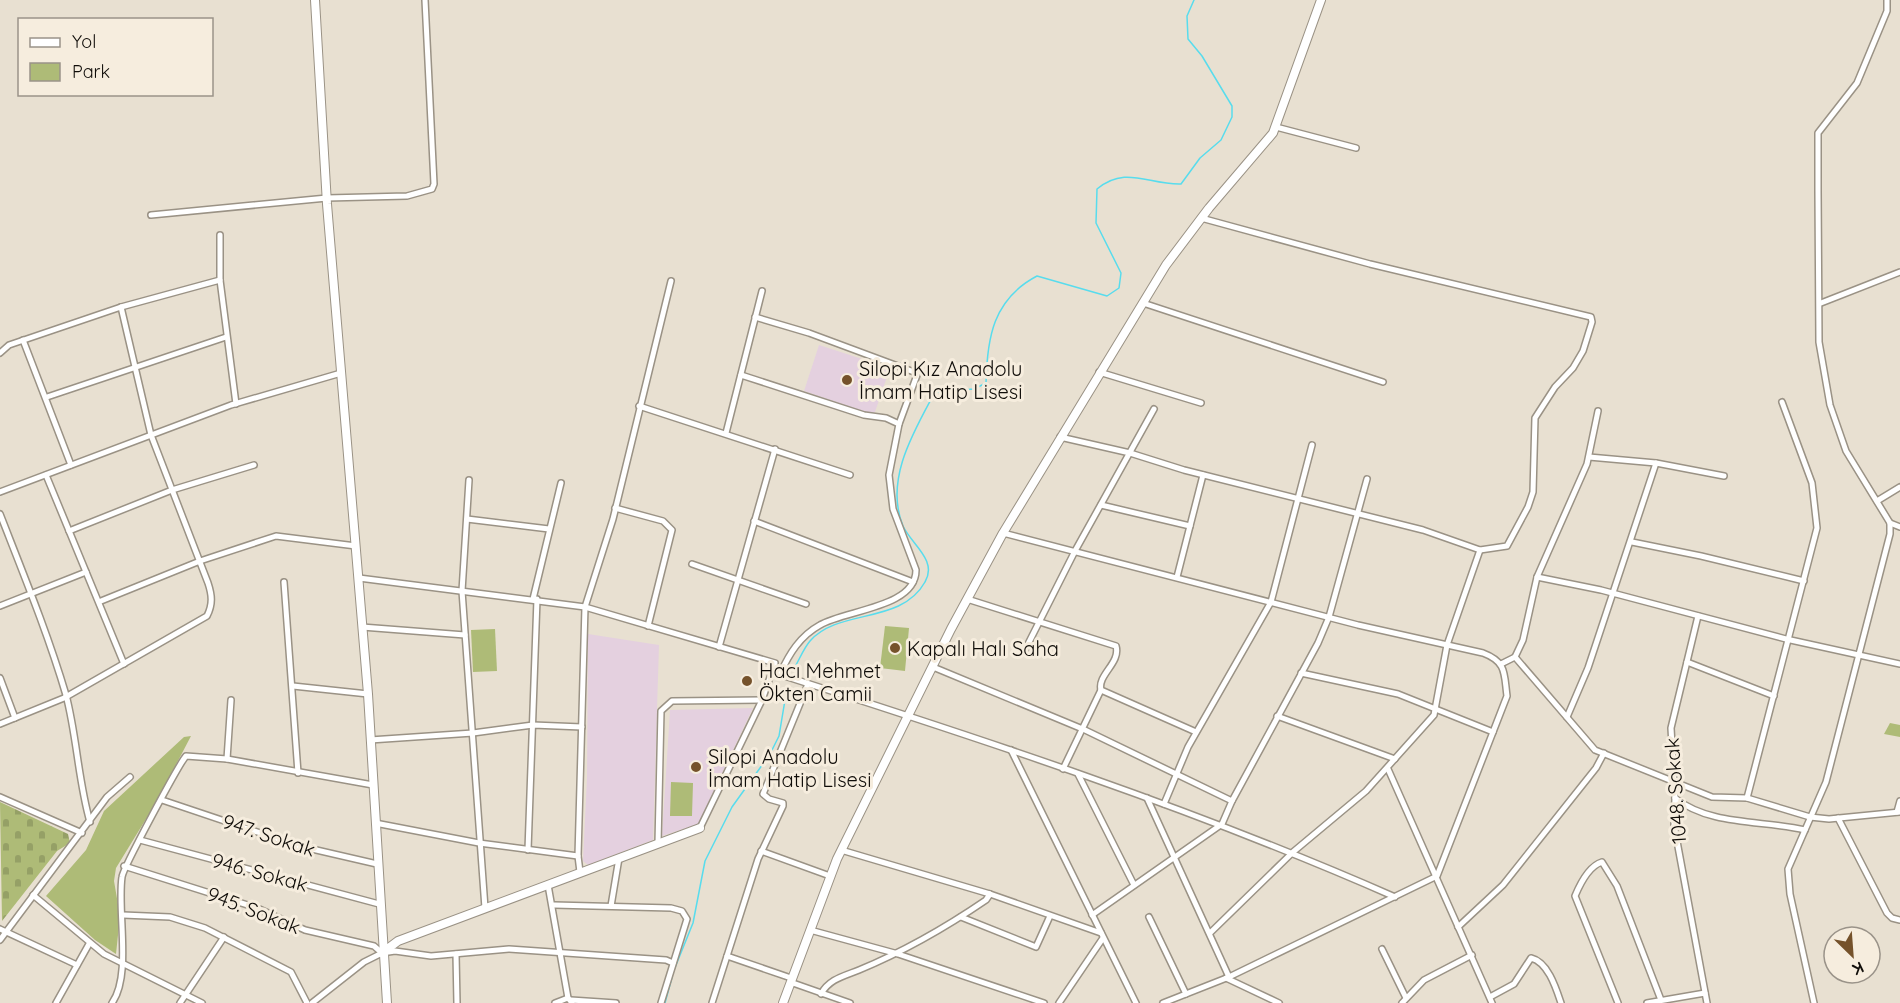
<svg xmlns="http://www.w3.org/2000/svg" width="1900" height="1003" font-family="Quicksand,sans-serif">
<defs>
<pattern id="grass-tufts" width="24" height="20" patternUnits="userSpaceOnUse" patternTransform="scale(1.5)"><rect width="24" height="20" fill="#aebb77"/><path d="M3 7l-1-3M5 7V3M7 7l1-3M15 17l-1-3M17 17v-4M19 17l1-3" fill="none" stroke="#95a066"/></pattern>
<pattern id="cemetery-stones" width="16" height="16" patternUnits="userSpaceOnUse" patternTransform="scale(1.5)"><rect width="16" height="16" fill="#aebb77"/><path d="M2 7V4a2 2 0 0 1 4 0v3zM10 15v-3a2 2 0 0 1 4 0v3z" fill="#95a066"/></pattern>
</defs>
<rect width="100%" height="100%" fill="#e8e0d1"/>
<!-- education -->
<g fill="#e4d0df">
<path d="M819,345L890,368L875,412L871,414L804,391Z"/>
<path d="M588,634L659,645L653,840L588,865L583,861L587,778Z"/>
<path d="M753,708L698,824L662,836L670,710Z"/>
</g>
<!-- grass -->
<path fill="url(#grass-tufts)" d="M1890,723L1900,725V737L1884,734Z"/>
<!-- cemetery -->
<path fill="url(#cemetery-stones)" d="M0,802L68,834L70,843L57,851L2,921Z"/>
<!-- park -->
<g fill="#aebb77">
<path d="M885,626L909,628L905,671L880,668Z"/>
<path d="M495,629L497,671L473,672L471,630Z"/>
<path d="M191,736L157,801L116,868L114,881L120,916L116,954L95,940L46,896L86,850L104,811L184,737Z"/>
<path d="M671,782L693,783L692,816H670Z"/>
</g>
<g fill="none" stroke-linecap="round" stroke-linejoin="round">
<!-- stream -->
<g stroke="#58dced" stroke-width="1.5">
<path d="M796,665C800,658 804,648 810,641C839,608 901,625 925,582C938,560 911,544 903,526C884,480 914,431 935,392L974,389L986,383C987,338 993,299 1037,276L1107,296L1119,288L1121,273L1096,223L1097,189C1126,165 1148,185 1181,184L1200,158L1221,140L1232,117V106L1202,56L1188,39L1187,16L1194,0"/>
<path d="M674,970L693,923L705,861L732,807L770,754L779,736L787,688"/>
<path d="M665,1003L672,977"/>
</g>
<!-- street casing -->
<g stroke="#9a9285" stroke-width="8">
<g id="street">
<path d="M1276,127L1356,148"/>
<path d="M151,215L327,198L407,196L432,189L434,184L425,0"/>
<path d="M220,235V280L236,404"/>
<path d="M1143,303L1383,382"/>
<path d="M1821,303L1900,272"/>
<path d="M755,317L809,333L914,372L917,375L899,424"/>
<path d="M23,340L71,465"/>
<path d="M0,353L9,345L121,307L220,280"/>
<path d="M1099,372L1201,403"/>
<path d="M741,375L864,415L886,418L899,424L889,475L893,509L916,570C916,608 845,610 820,625C800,636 789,654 780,674"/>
<path d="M47,397L226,337"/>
<path d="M639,406L850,475"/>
<path d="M726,433L762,291"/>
<path d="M1060,437L1130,453L1184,470L1423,530L1480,550L1507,546L1528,507L1533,492L1535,418L1555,387L1573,368L1583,351L1592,322L1591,317L1370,264L1201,218"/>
<path d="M1589,457L1656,463L1724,476"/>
<path d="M46,475L124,664"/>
<path d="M469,480L462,591L485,908"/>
<path d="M0,492L231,405L341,373"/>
<path d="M1877,501L1900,487"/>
<path d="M1101,505L1190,526"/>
<path d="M615,508L663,521L672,530L648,626"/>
<path d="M0,514C23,573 48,634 66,695C77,737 78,780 90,822"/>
<path d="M467,519L549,529"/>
<path d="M754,521L913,582"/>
<path d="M1890,523L1900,527"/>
<path d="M69,531L172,490L254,465"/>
<path d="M1003,533L1358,625L1483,653C1507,662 1504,674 1507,696L1437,876L1229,977L1163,1003"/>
<path d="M1632,542L1701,556L1804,581"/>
<path d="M692,564L806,604"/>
<path d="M1177,577L1203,475"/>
<path d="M1537,577L1601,590L1786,639L1900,664"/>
<path d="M359,578L585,607L775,663L762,700L700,828"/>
<path d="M284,582L298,773"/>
<path d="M533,599L561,483"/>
<path d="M967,599L1116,646C1121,663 1097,675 1101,690L1196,732"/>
<path d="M101,601L200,561L276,536L356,546"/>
<path d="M0,606L86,572"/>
<path d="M1698,616L1671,728L1675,798L1674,825L1707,1003"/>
<path d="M362,627L465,635"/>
<path d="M719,647L775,449"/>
<path d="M1025,650L1075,551L1154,409"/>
<path d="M1515,657L1595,750L1712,797L1747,798L1810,817L1829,819L1900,812"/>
<path d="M1687,662L1774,696"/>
<path d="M1501,664L1515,657L1523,640L1537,577L1587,464L1598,411"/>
<path d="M933,667L1085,730L1232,801"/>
<path d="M772,672C982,739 1193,808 1395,897"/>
<path d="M1301,673L1398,694L1493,732"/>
<path d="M0,678L15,718"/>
<path d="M293,686L368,694"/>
<path d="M1277,716L1395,759"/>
<path d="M1567,717L1588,668L1656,463"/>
<path d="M0,724L64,698L207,616C213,604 212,595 208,583L151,435L121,307"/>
<path d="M370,740L473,733L533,725L582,727"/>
<path d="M1011,750L1136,1003"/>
<path d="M227,759L231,700"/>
<path d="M1063,769L1101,690"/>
<path d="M1388,769L1492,1003"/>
<path d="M1078,774L1134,885"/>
<path d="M0,797L82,833"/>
<path d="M1147,798L1229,977"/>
<path d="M1675,798C1710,826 1763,820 1805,830"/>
<path d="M1747,798L1817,528L1812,483L1782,402"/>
<path d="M162,800L299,846L377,864"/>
<path d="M1164,804L1188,747L1271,602L1312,445"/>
<path d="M1897,812L1900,801"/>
<path d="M1838,818L1887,913L1892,918L1900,920"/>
<path d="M375,823L479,843L578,856"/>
<path d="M140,840L379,904"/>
<path d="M658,844L661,711L672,701L762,700"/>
<path d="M528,850L537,599"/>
<path d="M841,850L990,894L1101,933"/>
<path d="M761,851L830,876"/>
<path d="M124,866L257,908L305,930L374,946L382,953"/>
<path d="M580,872L578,856L585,607L613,519L671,281"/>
<path d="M548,885L568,998L572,1003"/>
<path d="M33,895L104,954L202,1003"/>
<path d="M554,905L671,908L682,911L687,919L661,1003"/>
<path d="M611,906L619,858"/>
<path d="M123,915L170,917L205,928L291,972L307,1003"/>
<path d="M1092,915L1222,824L1232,801L1318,643L1329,617L1367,479"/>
<path d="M961,917L1036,947L1050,916"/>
<path d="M1149,917L1186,994"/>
<path d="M1458,927L1503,885L1596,768L1604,753"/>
<path d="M0,929L77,965"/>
<path d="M810,930L898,954L1044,1003"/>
<path d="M1210,933L1293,852L1366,791L1434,715L1447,645L1480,550"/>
<path d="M0,940L107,797L130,777"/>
<path d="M1382,949L1406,998"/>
<path d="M456,954L457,1003"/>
<path d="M727,956L791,978"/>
<path d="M1226,978L1279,1003"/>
<path d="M790,982L850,1003"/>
<path d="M821,994C829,979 844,976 859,970C905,951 945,928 986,900L990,894"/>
<path d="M1490,997L1514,984L1531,958C1548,962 1556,988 1561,1003"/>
<path d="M571,1000L616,1003"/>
<path d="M56,1003L89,944"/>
<path d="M112,1003C132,975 117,911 122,877C123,868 179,764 186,756L227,759L373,785"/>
<path d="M180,1003L224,937"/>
<path d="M312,1003L364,962L382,953L395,951L431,956L509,949L666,960L673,963"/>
<path d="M555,1003L568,998"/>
<path d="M712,1003L758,859L783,806V803L769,799L763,794L808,684"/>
<path d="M1059,1003L1103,938"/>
<path d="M1402,1003L1424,980L1472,955"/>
<path d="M1618,1003L1575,896C1580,884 1589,866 1602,862L1617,886L1661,1000"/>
<path d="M1647,1003L1705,993"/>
<path d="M1814,1003L1790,894L1788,869L1826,782L1890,534V523L1846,451L1830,405L1819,342L1818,191V133L1857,83L1887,11V0"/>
</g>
</g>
<!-- secondary casing -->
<g stroke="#9a9285" stroke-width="10">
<g id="secondary">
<path d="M315,0L327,204L368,694L387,1003"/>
<path d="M382,953L398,941L700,828"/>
<path d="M783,1003L837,859L951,629L1003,533L1166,265L1209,208L1273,133L1321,0"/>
</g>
</g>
<!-- street -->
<use href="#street" stroke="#fff" stroke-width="5"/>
<!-- secondary -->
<use href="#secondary" stroke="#fff" stroke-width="8"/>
</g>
<!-- markers -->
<g fill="#75522b" stroke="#f6edde" stroke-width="2">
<circle cx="847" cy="380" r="6"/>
<circle cx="895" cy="648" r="6"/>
<circle cx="747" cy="681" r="6"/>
<circle cx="696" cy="767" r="6"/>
</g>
<g text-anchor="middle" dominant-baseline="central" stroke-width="6" stroke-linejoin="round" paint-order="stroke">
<!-- poi labels -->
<g font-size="20" fill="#100d09" stroke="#f6edde" text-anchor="start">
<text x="859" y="368">Silopi Kız Anadolu<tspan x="859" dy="23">İmam Hatip Lisesi</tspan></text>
<text x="907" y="648">Kapalı Halı Saha</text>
<text x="759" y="670">Hacı Mehmet<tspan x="759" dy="23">Ökten Camii</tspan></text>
<text x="708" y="756">Silopi Anadolu<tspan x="708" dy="23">İmam Hatip Lisesi</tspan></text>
</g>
<!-- street labels -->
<g font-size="20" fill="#100d09" stroke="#f6edde">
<text transform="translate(1675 791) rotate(-94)">1048. Sokak</text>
<text transform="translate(269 835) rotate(18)">947. Sokak</text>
<text transform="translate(260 872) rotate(15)">946. Sokak</text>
<text transform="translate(254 910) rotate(21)">945. Sokak</text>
</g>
</g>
<!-- legend -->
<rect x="18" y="18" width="195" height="78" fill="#f6edde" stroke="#9a9389" stroke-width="1.5"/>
<rect x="30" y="38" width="30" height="9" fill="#ffffff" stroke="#9a9389" stroke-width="1.5"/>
<text x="72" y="48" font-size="18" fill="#100d09">Yol</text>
<rect x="30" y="63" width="30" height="18" fill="#aebb77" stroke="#9a9389" stroke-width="1.5"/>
<text x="72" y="78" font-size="18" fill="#100d09">Park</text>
<!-- north arrow -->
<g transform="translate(1852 955) rotate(155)"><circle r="28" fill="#f6edde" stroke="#9a9389" stroke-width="1.5"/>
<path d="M0-4.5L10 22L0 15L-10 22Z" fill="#75522b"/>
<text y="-9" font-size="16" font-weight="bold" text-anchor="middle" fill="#100d09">K</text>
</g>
</svg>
